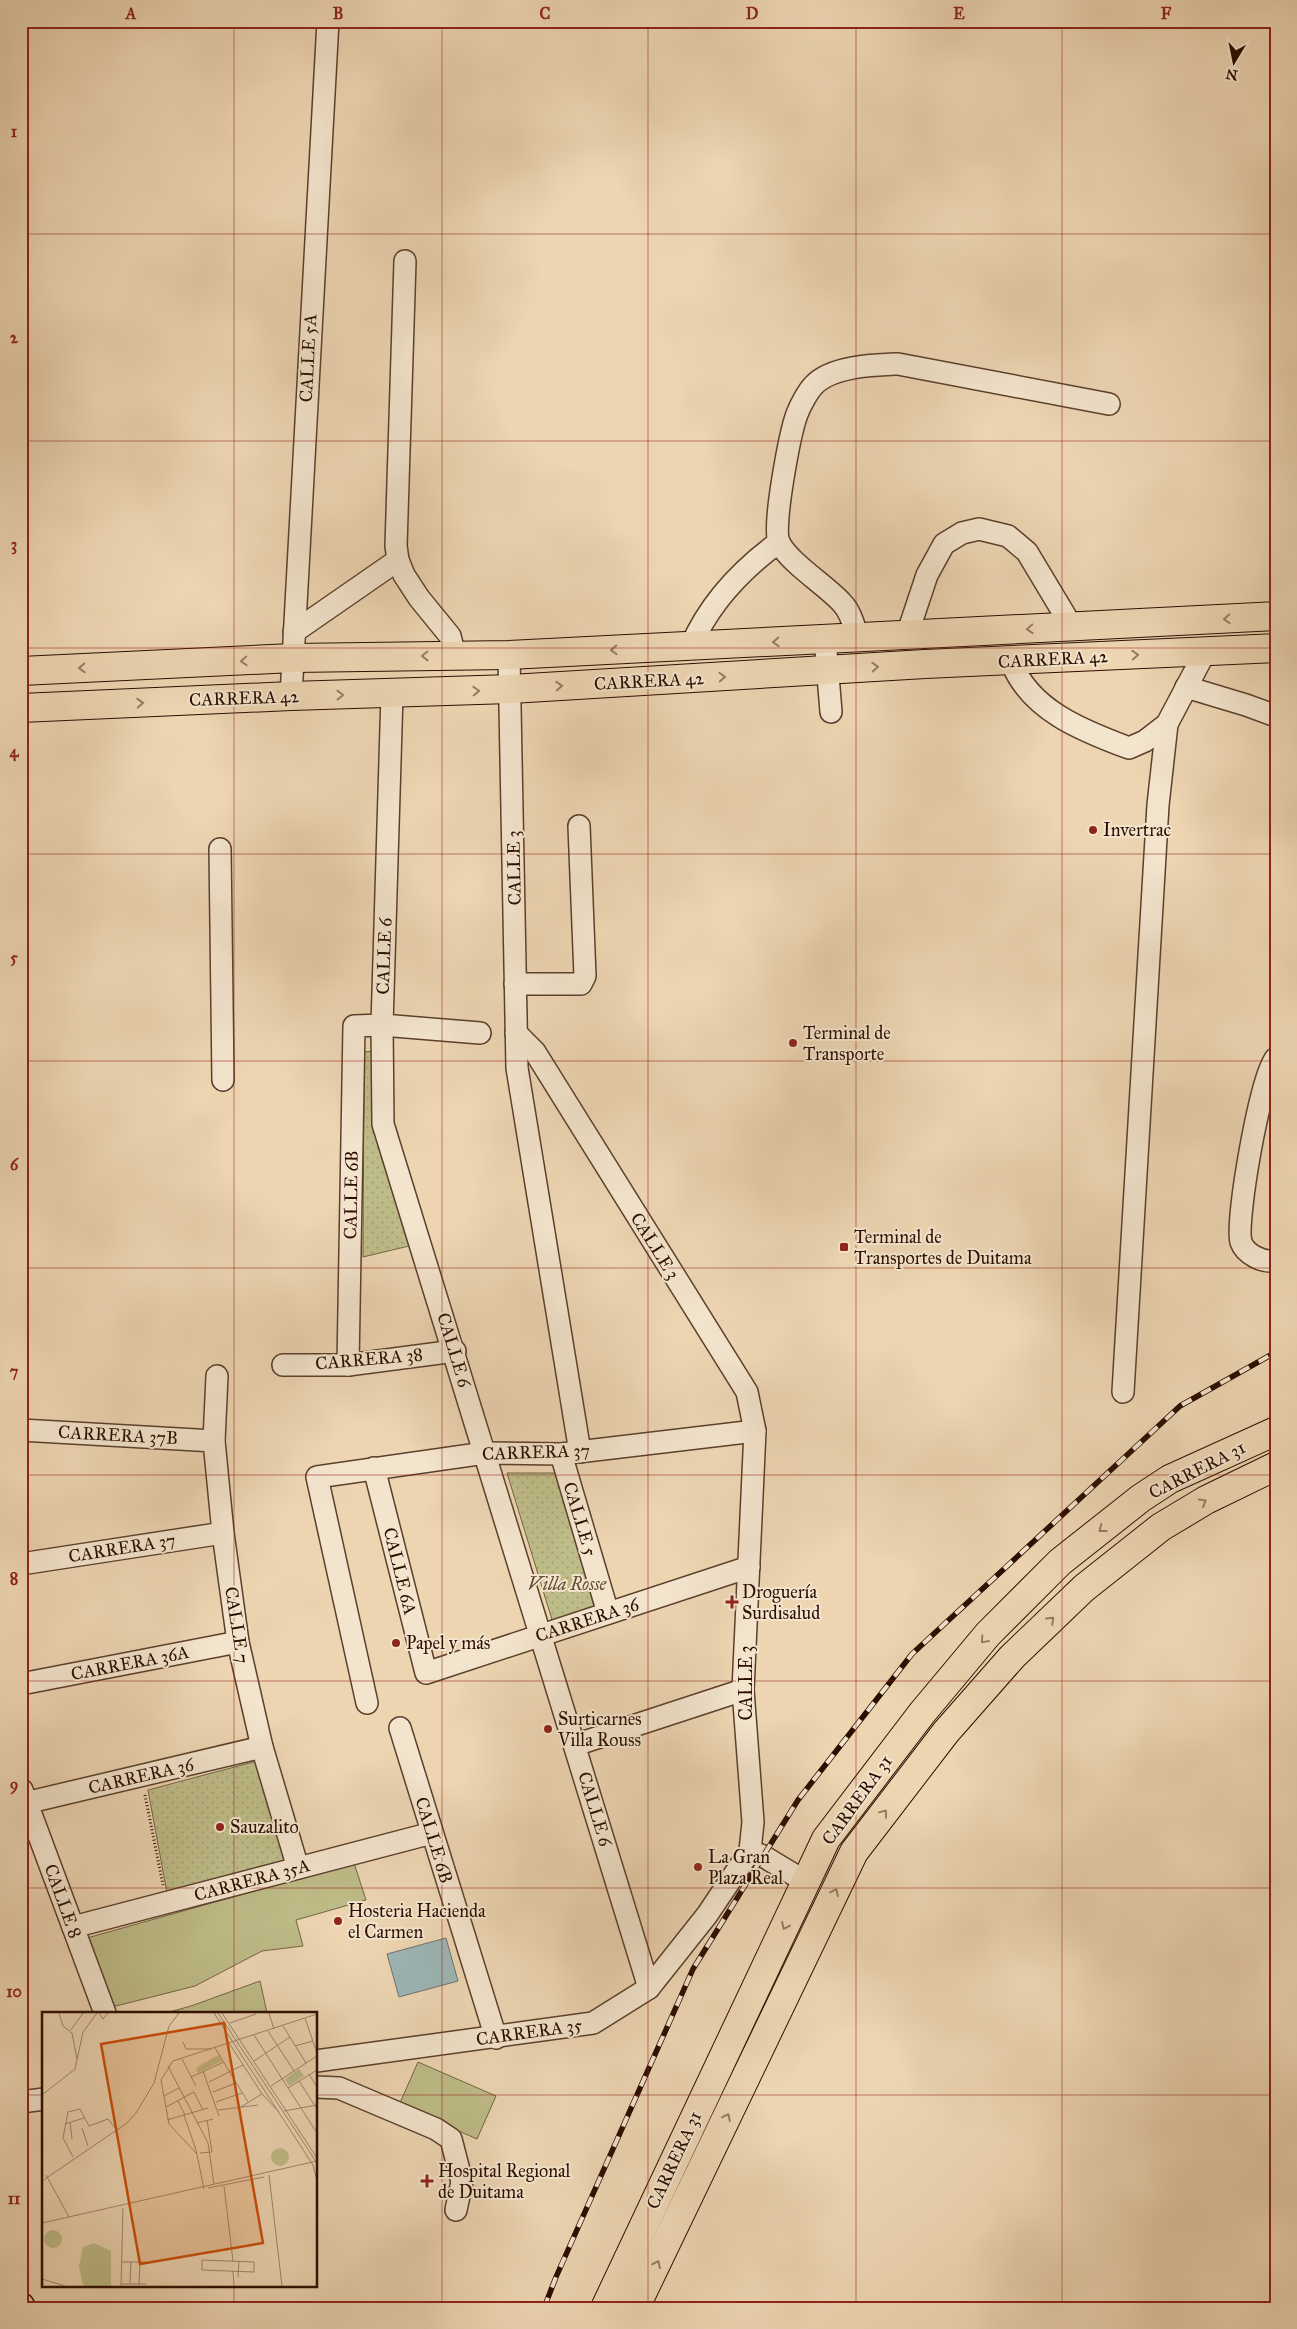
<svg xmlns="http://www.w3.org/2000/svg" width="1297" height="2329" font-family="'IM FELL Great Primer',serif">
<defs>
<pattern id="park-dots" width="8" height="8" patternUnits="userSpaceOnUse" patternTransform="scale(1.25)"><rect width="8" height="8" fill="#bebc88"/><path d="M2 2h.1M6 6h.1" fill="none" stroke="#a3a074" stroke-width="1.8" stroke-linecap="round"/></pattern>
</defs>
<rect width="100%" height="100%" fill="#edd5b2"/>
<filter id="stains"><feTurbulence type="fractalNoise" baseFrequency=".004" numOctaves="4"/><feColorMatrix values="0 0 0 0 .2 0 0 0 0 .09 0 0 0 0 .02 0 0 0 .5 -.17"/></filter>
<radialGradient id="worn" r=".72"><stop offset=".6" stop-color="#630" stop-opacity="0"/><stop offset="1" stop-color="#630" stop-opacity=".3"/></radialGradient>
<!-- green -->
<g fill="#bebc88" stroke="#746444">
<path d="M354,1863L366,1900L296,1920L303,1946L262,1951L195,1986L112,2007L87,1938Z"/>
<path d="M260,1981L267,2013H166L191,2006Z"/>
<path d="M418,2062L496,2096L477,2139L399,2105Z"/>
</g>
<!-- park -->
<g fill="url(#park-dots)" stroke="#746444">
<path d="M375,1051L376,1137L409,1246L363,1257L364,1052Z"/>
<path d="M507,1473H559L601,1609L553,1623Z"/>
<path d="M257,1761L285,1862L167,1893L148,1790Z"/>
</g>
<!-- water -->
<path fill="#9cb6b6" stroke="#6f726d" d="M446,1938L458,1981L399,1997L387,1954Z"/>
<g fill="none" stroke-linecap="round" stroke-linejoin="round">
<!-- minor casing -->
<g stroke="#5c3f2c" stroke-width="24">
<g id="minor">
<path d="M405,261L396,546L398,560L404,575L419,598L450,636L455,656"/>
<path d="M294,632L398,560"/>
<path d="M907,635L927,575L944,544L962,533L979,529L1008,536L1027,552L1072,627"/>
<path d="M858,638C854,626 851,612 842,603C827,586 788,562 779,542C772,527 790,433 797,414C800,406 808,391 814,385C832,366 874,365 898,364L1109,404"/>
<path d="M825,639L831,712"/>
<path d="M691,646C709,604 742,569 779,542"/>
<path d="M509,655L517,1068L580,1452"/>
<path d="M1011,661C1029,710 1083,731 1129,748L1145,741L1167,724L1205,652"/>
<path d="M1186,687L1246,705L1276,716"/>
<path d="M392,694L382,1025L383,1124L649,1988"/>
<path d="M291,696L328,21"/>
<path d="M220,849L223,1080"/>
<path d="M515,984H581L585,976L579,826"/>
<path d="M1276,1058C1261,1074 1235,1221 1241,1242C1245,1254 1264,1264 1276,1260"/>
<path d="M283,1365H348L455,1351"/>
<path d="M348,1365L354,1026L382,1025L480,1033"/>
<path d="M217,1376L214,1441L223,1533L238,1642L262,1747L298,1868"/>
<path d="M1123,1392L1158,805L1167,724"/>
<path d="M21,1430L214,1441"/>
<path d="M561,1454L608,1613"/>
<path d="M374,1468L426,1673L749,1567"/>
<path d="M21,1564L223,1533"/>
<path d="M21,1684L238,1642"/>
<path d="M367,1703L317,1477L485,1453L561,1454L755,1431"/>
<path d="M400,1728L496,2038"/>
<path d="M575,1745L743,1690"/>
<path d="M22,1790L105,2013"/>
<path d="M21,1804L262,1747"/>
<path d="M750,1851L763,1856L806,1882"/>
<path d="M73,1927L432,1833"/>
<path d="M316,2061L593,2023L649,1988L707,1915L750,1851L753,1822L743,1690L755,1431L747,1392L535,1052L516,1033"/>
<path d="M316,2087L339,2088L436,2129L451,2139L462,2182L456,2210"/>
<path d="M21,2102L44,2099"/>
</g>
</g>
<!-- major casing -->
<g stroke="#2b0d00" stroke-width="29">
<path id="major" d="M21,2306L22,2308"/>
</g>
<!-- highway casing -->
<g stroke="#2b0d00" stroke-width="30">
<g id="highway">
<path d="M21,671L293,658L509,655L1276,616"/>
<path d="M21,708L291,696L511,689L925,664L1276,648"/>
<path d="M605,2308L826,1839L922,1713L988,1634L1060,1562L1141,1498L1170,1479L1276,1431"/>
<path d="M635,2308L854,1852L946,1732L1012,1657L1084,1588L1161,1527L1206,1500L1276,1466"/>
</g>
</g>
<!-- path -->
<path stroke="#2b0d00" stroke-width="3" stroke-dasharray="1 2.5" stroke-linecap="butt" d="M145,1795L163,1885"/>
<!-- minor -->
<use href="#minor" stroke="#f3e4cd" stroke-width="21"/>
<!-- major -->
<use href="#major" stroke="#edd5b2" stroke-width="26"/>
<!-- highway -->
<use href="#highway" stroke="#edd5b2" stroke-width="28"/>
<!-- rail casing -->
<g stroke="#2b0d00" stroke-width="5.5">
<path id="rail" d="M544,2308L556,2277L693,1969L798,1800L912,1654L1180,1406L1276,1352"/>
</g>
<!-- rail -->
<use href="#rail" stroke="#f3e4cd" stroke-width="4" stroke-dasharray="11" stroke-linecap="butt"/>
</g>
<!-- one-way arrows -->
<defs><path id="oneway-chevron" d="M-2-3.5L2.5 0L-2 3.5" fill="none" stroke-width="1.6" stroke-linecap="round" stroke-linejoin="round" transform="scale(1.25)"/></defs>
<g stroke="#967b62">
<use href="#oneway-chevron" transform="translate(1227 619) rotate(177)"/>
<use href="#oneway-chevron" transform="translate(1030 629) rotate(177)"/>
<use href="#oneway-chevron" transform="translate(776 642) rotate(177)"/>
<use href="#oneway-chevron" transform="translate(614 650) rotate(177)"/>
<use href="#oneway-chevron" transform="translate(1135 655) rotate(-3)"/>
<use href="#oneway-chevron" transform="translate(425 656) rotate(179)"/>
<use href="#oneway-chevron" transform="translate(244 661) rotate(177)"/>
<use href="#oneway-chevron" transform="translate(875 667) rotate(-3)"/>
<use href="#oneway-chevron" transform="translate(82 668) rotate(177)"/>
<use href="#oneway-chevron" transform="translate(722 677) rotate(-3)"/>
<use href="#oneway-chevron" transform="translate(559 686) rotate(-3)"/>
<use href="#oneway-chevron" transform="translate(476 691) rotate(-2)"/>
<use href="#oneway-chevron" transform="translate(340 695) rotate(-1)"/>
<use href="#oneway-chevron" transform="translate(140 703) rotate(-3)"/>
<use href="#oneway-chevron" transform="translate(1203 1502) rotate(-30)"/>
<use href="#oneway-chevron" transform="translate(1102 1529) rotate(142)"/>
<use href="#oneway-chevron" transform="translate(1051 1620) rotate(-44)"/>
<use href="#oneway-chevron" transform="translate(984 1640) rotate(131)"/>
<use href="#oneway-chevron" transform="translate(884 1813) rotate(-53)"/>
<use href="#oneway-chevron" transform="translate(835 1892) rotate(-64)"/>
<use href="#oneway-chevron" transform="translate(785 1926) rotate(115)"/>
<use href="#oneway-chevron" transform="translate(727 2117) rotate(-64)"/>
<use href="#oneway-chevron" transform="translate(657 2264) rotate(-64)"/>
</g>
<!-- grid -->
<path fill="none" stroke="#8f2418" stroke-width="1" stroke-opacity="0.55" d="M234,21V2013M442,21V2308M648,21V2308M856,21V2308M1062,21V2308M21,234H1276M21,441H1276M21,648H1276M21,854H1276M21,1061H1276M21,1268H1276M21,1475H1276M21,1681H1276M21,1888H1276M21,2095H44M316,2095H1276M234,2285V2308"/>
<!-- markers -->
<g fill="#8f2418" stroke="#f3e4cd" stroke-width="2">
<circle cx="1093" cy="830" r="5"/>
<circle cx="793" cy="1043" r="5"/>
<rect x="839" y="1242" width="10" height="10" rx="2.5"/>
<path d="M729.5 1594.5h5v5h5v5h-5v5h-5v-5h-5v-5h5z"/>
<circle cx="396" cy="1643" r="5"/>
<circle cx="548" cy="1729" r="5"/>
<circle cx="220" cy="1827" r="5"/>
<circle cx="698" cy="1867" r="5"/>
<circle cx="338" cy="1921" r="5"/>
<path d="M424.5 2173.5h5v5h5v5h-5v5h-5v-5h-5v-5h5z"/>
</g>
<g text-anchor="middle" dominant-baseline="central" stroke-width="4" stroke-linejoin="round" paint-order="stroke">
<!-- street labels -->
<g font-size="18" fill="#2b0d00" stroke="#f3e4cd">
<text transform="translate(308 358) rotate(-87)">CALLE 5A</text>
<text transform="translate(1053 659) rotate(-3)">CARRERA 42</text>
<text transform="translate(649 681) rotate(-3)">CARRERA 42</text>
<text transform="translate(244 698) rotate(-2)">CARRERA 42</text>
<text transform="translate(514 868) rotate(-91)">CALLE 3</text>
<text transform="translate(384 956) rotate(-88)">CALLE 6</text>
<text transform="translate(351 1195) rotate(-89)">CALLE 6B</text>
<text transform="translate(655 1246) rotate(58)">CALLE 3</text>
<text transform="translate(454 1350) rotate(73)">CALLE 6</text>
<text transform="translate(369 1359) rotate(-5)">CARRERA 38</text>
<text transform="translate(118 1435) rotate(3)">CARRERA 37B</text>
<text transform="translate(536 1452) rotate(-2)">CARRERA 37</text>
<text transform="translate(1197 1470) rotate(-27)">CARRERA 31</text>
<text transform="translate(580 1519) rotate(73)">CALLE 5</text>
<text transform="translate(122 1548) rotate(-9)">CARRERA 37</text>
<text transform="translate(400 1571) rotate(76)">CALLE 6A</text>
<text transform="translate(587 1620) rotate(-18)">CARRERA 36</text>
<text transform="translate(237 1625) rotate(81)">CALLE 7</text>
<text transform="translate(130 1663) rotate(-11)">CARRERA 36A</text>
<text transform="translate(746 1683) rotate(-90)">CALLE 3</text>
<text transform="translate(141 1776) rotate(-13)">CARRERA 36</text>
<text transform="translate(857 1800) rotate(-54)">CARRERA 31</text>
<text transform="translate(595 1809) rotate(73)">CALLE 6</text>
<text transform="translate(434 1840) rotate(73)">CALLE 6B</text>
<text transform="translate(252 1880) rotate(-15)">CARRERA 35A</text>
<text transform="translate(63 1901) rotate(70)">CALLE 8</text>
<text transform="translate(529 2032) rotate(-8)">CARRERA 35</text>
<text transform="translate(674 2160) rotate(-65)">CARRERA 31</text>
</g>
<!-- poi labels -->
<g font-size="18" fill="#2b0d00" stroke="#f3e4cd" text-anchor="start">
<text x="1103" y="830">Invertrac</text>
<text x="803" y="1033">Terminal de<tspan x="803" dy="21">Transporte</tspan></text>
<text x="854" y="1237">Terminal de<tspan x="854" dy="21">Transportes de Duitama</tspan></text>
<text x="742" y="1592">Droguería<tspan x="742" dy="21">Surdisalud</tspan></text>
<text x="406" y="1643">Papel y más</text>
<text x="558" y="1719">Surticarnes<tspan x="558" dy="21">Villa Rouss</tspan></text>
<text x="230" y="1827">Sauzalito</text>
<text x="708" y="1857">La Gran<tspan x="708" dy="21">Plaza Real</tspan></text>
<text x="348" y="1911">Hosteria Hacienda<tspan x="348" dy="21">el Carmen</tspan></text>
<text x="438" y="2171">Hospital Regional<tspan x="438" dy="21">de Duitama</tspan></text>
</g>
<!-- park labels -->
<g font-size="18" font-style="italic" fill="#5e4a30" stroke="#f3e4cd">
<text x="567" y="1584">Villa Rosse</text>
</g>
</g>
<!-- overview -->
<g transform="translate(42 2012)">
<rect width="275" height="275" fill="#edd5b2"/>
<path d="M177,43L180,49L156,61L154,57L160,52ZM229 145a9 9 0 1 1 18 0a9 9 0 1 1-18 0ZM2 227a9 9 0 1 1 18 0a9 9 0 1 1-18 0ZM52,231L69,239V274H42L40,270L37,254L41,235Z" fill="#bebc88"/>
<path d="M257,57L262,64L247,74L243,67Z" fill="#bebc88"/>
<path fill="none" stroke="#9f856b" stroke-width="1" d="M17,1L21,14L30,21L35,47M57,1L61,7L66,1M172,1L271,153M176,1L275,151M180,1L275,146M227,1L232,17M263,6L275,41M188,11L214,2M241,14L264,51M29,18L41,1M226,19L252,59M212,23L275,121M141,30L144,37H169M187,31L220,82L237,100M253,34L271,29M173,36L206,90M140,47L154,74M212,49L248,25M126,54L166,131L172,172M161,59L177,104M267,62L275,75M149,65L182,50M119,68L131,49L275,2M119,68L127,112L155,142M257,69L275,97M167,70L201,53M229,74L275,44M246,76L275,58M171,80L194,71M0,83L33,57L41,20L55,1M122,84L137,76M136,89L143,103M174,90L200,81M124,95L152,80L161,98M199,95L220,82M176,98L216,93M242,99L275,93M142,103L154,138L162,177M125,108L166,96M28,110L30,127M155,111L171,107M23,112L42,106M40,116L46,134M158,141L170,140L165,108M31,145L21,126L26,100L38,97L47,114L66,107L73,116M271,153L275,169M4,163L27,205M227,163L240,274M0,169L85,111L94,101L112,71L127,14L137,1M182,174L191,249M166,176L222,165M0,211L275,149M160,248L212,250V260L160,258ZM80,250H103M191,259L192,274M196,265L197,249M0,267L23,274M88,271L89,250M79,272H104M97,272L98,250M79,274L81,196"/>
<path fill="#cc4e0a" fill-opacity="0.15" stroke="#cc4e0a" stroke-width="2.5" d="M182,11L221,231L98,252L59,32Z"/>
<rect width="275" height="275" fill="none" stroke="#2b0d00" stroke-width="2.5"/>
</g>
<!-- margin -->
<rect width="1297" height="2329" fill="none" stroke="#edd5b2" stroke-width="55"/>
<!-- north arrow -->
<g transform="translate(1234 62) rotate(190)" stroke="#f3e4cd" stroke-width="4" paint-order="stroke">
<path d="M0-4L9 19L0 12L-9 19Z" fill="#2b0d00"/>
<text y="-8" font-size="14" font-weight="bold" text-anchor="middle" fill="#2b0d00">N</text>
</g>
<rect x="28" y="28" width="1242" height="2274" fill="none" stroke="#8f2418" stroke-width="2"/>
<g font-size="16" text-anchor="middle" font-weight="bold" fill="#8f2418">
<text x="131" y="19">A</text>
<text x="338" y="19">B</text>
<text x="545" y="19">C</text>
<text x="752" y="19">D</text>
<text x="959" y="19">E</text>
<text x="1166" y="19">F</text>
<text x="14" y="137">1</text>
<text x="14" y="343">2</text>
<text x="14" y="550">3</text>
<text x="14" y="757">4</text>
<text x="14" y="963">5</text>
<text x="14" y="1170">6</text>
<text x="14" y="1377">7</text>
<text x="14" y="1584">8</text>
<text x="14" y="1790">9</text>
<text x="14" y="1997">10</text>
<text x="14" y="2204">11</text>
</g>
<rect width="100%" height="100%" filter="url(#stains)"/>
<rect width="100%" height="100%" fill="url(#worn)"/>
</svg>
